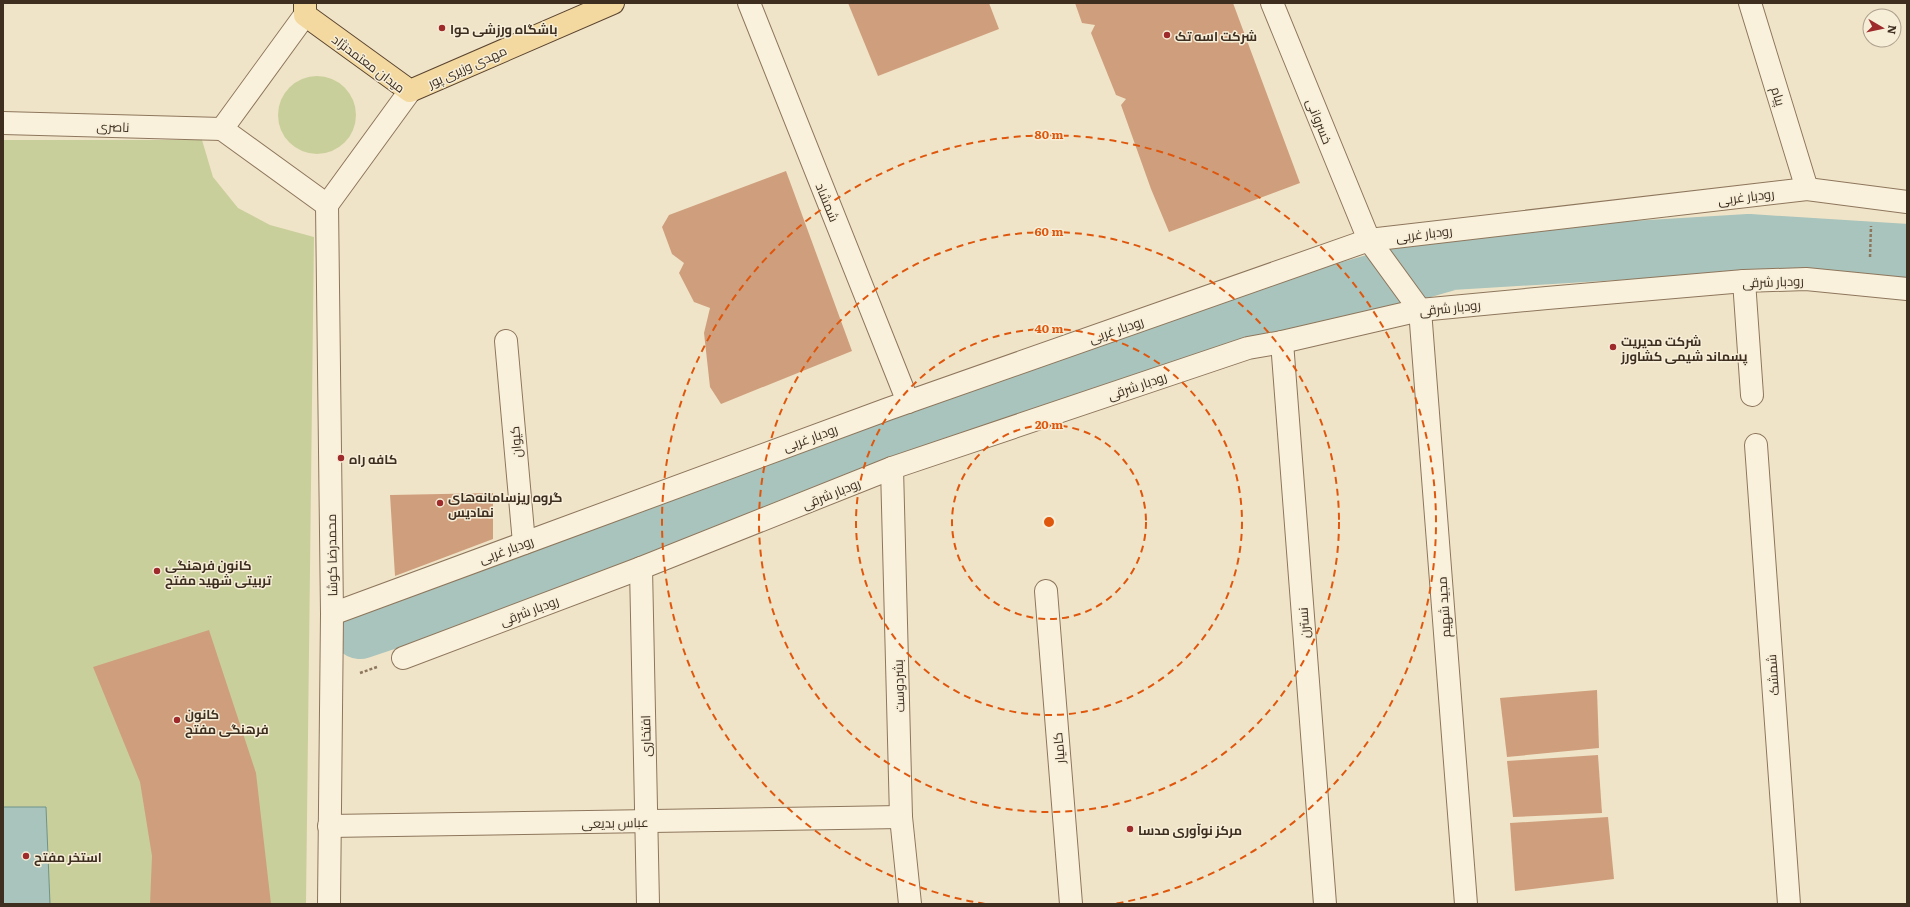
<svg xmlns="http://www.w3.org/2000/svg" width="1910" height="907" font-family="Literata,Cairo,serif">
<rect width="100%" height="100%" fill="#f0e4c8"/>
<!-- green -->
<g fill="#c9cf9b">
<circle cx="317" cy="115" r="39"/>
<path d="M3,140H202L213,177L238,208L270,225L314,237L306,904H3Z"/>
</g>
<!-- water -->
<path fill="#a9c4bc" stroke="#6f938a" d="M3,807H46L50,904H3Z"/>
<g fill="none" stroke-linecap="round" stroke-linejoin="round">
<!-- river -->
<path stroke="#a9c4bc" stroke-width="58" d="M360,630L771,492L1161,344L1451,261L1749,243L1907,253"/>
</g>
<!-- building -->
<g fill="#cf9f7d">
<path d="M848,3H989L999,29L878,76Z"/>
<path d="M1075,3H1233L1300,183L1169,232L1151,189L1121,105L1126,99L1116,95L1091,33L1095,25L1082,23Z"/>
<path d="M786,171L852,351L721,404L710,387L704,333L710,308L694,302L679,273L684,263L672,254L662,227L669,215Z"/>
<path d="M493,493V539L395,576L390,495Z"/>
<path d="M209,630L256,773L271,904H150L152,856L140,782L93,667Z"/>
<path d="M1597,690L1599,748L1507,757L1500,698Z"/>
<path d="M1598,755L1602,813L1513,817L1507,761Z"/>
<path d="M1608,817L1614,879L1515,891L1510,823Z"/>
</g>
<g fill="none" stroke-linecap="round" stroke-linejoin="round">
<!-- minor casing -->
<g stroke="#8d765c" stroke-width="24">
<g id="minor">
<path d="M749,3L908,402"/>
<path d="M1272,3L1369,240L1420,310"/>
<path d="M1750,3L1807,189"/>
<path d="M3,123L222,129"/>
<path d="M222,129L305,15"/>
<path d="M222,129L327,205"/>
<path d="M327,205L332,614L329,904"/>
<path d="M327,205L410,91"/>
<path d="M1744,281L1752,395"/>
<path d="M1420,310L1466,904"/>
<path d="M506,341L524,543"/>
<path d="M1282,342L1325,904"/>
<path d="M1756,445L1789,904"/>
<path d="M892,468L901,817L910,904"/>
<path d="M641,568L648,904"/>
<path d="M1046,591L1071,904"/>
<path d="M332,614L888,409L1369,240L1807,189L1907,202"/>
<path d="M403,658L641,568L892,468L1248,348L1282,342L1420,310L1547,298L1744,281L1806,279L1907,289"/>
<path d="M329,826L901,817"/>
</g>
</g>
<!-- major casing -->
<g stroke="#5b4430" stroke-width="24">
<path id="major" d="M305,3V15L410,91L613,3"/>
</g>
<!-- path -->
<g stroke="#8d765c" stroke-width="2.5" stroke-dasharray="3 2" stroke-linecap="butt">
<path d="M1870,257L1871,226"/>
<path d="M360,673L377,667"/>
</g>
<!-- minor -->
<use href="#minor" stroke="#faf1dc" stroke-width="22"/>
<!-- major -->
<use href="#major" stroke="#f3d9a0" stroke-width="22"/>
</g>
<!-- distance rings -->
<g fill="none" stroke="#df570d" stroke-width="2" stroke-dasharray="7 5">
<circle cx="1049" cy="522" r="97"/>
<circle cx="1049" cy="522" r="193"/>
<circle cx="1049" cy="522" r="290"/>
<path d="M985 904A387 387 0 1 1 1113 904"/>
</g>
<!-- markers -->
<g fill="#9e2a2b" stroke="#f7eed8" stroke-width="1.5">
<circle cx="442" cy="28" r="4"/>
<circle cx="1167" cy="35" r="4"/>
<circle cx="1613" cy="347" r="4"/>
<circle cx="341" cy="458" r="4"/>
<circle cx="440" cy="503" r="4"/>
<circle cx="157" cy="571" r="4"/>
<circle cx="177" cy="720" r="4"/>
<circle cx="1130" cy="829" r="4"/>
<circle cx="26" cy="856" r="4"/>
</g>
<g text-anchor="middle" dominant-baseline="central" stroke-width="3" stroke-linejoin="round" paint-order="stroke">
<!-- poi labels -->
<g font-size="13" font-weight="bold" fill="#3d2e20" stroke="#f7eed8" text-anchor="start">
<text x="450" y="28">باشگاه ورزشی حوا</text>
<text x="1175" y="35">شرکت اسه تک</text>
<text x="1621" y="340">شرکت مدیریت<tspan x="1621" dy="15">پسماند شیمی کشاورز</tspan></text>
<text x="349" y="458">کافه راه</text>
<text x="448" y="496">گروه ریزسامانه‌های<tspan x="448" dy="15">نمادیس</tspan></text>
<text x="165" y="564">کانون فرهنگی<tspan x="165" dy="15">تربیتی شهید مفتح</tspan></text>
<text x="185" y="713">کانون<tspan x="185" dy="15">فرهنگی مفتح</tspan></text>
<text x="1138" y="829">مرکز نوآوری مدسا</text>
<text x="34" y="856">استخر مفتح</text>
</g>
<!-- street labels -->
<g font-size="13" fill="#3d2e20" stroke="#f7eed8">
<text transform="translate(369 63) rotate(37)">میدان معتمدنژاد</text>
<text transform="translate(467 66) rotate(-24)">مهدی وزیری پور</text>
<text transform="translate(1779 96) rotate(73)">پیام</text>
<text transform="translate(1320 121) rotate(68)">خسروانی</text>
<text transform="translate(113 126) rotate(2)">ناصری</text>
<text transform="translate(1746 196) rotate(-7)">رودبار غربی</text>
<text transform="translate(828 202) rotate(68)">شمشاد</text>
<text transform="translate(1424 233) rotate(-7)">رودبار غربی</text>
<text transform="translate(1773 281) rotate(-2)">رودبار شرقی</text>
<text transform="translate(1450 307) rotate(-6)">رودبار شرقی</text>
<text transform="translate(1116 329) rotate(-19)">رودبار غربی</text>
<text transform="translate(1137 385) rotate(-19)">رودبار شرقی</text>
<text transform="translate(810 437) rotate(-20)">رودبار غربی</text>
<text transform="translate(515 442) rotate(-95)">کیوان</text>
<text transform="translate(831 493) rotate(-22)">رودبار شرقی</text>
<text transform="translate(506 549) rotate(-20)">رودبار غربی</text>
<text transform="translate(331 555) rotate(-91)">محمدرضا کوشا</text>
<text transform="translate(1443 607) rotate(-94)">مجید شهیم</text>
<text transform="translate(529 610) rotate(-21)">رودبار شرقی</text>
<text transform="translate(1303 623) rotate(-94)">نسترن</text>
<text transform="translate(1772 675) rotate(-94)">شمشک</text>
<text transform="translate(898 686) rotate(-92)">بشردوست</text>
<text transform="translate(645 736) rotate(-91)">افتخاری</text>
<text transform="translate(1058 748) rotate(-95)">کامیار</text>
<text transform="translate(615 822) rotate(-1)">عباس بدیعی</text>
</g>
</g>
<circle cx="1049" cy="522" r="6" fill="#df570d" stroke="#f7eed8" stroke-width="2"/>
<g font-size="12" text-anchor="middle" font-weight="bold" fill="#df570d" stroke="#f7eed8" stroke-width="3" stroke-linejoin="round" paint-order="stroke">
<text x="1049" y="139">80 m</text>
<text x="1049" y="236">60 m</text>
<text x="1049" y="333">40 m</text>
<text x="1049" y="429">20 m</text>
</g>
<!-- border -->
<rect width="1910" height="907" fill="none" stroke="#3d2e20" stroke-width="8"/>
<!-- north arrow -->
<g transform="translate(1882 28) rotate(99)"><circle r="19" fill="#f7eed8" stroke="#ada18e"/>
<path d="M0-3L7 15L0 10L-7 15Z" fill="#9e2a2b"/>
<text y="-6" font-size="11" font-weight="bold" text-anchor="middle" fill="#3d2e20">N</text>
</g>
</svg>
